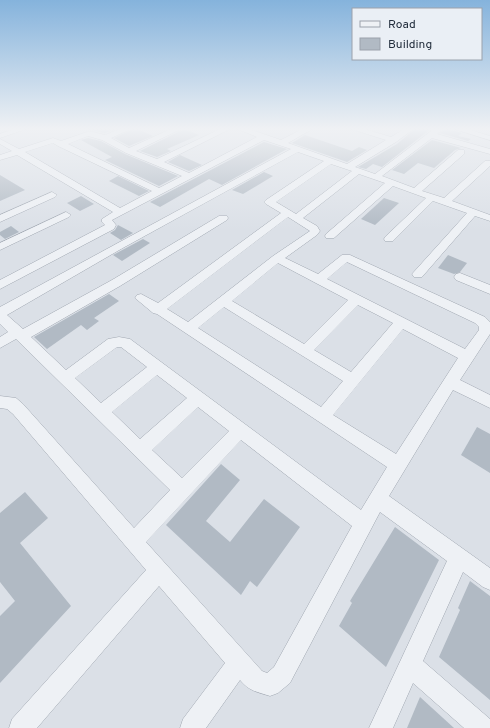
<svg xmlns="http://www.w3.org/2000/svg" width="490" height="728" font-family="Overpass,sans-serif">
<rect width="100%" height="100%" fill="#dbe0e7"/>
<!-- building -->
<g fill="#b1bac4">
<path d="M82,128H118L105,133Z"/>
<path d="M135,128L153,136L129,146L114,138Z"/>
<path d="M416,128H432L382,167L373,164L366,169L358,167L397,144Z"/>
<path d="M445,128L462,133L458,136L471,139L468,141L440,133Z"/>
<path d="M184,129L199,135L167,149L171,151L157,157L140,151Z"/>
<path d="M305,135L352,151L359,147L367,150L347,162L292,143Z"/>
<path d="M88,138L101,141L125,154L178,176L159,186L105,160L112,157L81,140Z"/>
<path d="M432,140L461,148L455,150L434,168L418,163L404,174L392,170Z"/>
<path d="M264,142L287,149L222,185L209,179L160,207L150,202Z"/>
<path d="M180,155L202,165L189,171L168,162Z"/>
<path d="M264,172L273,176L243,194L232,190Z"/>
<path d="M0,175L25,190L0,201Z"/>
<path d="M118,176L149,191L139,196L109,181Z"/>
<path d="M81,196L94,204L80,211L67,203Z"/>
<path d="M384,198L399,203L375,225L361,219Z"/>
<path d="M118,225L133,233L121,240L110,233L115,230Z"/>
<path d="M11,226L19,232L5,239L0,235V232Z"/>
<path d="M143,239L150,243L122,261L113,255Z"/>
<path d="M448,255L467,263L460,272L454,274L438,268Z"/>
<path d="M109,294L119,301L94,318L99,321L87,330L81,325L47,349L34,337Z"/>
<path d="M477,427L490,434V473L461,455Z"/>
<path d="M221,464L240,480L206,521L230,542L264,499L300,527L257,587L250,581L241,595L166,525Z"/>
<path d="M25,492L48,518L20,543L71,606L0,683V616L15,601L0,582V513Z"/>
<path d="M395,527L439,560L386,667L339,626L352,603L350,601Z"/>
<path d="M470,581L490,596V700L439,657L460,610L458,608Z"/>
<path d="M420,697L454,728H407Z"/>
</g>
<g fill="none" stroke-linecap="round" stroke-linejoin="round">
<!-- street casing -->
<g stroke="#a0a7b1" stroke-width="1">
<g id="street">
<path d="M17,128H29L0,138V134Z"/>
<path d="M122,128H133L111,138L129,148L173,128H183L136,151L157,159L222,128H232L164,162L189,173L257,137L235,128H246L281,140L304,128H314L288,143L347,164L386,140L348,128H361L391,137L406,128H415L396,142L355,167L375,174L435,128H444L437,134L490,149V154L432,138L382,176L414,188L458,150H464V154L422,191L444,198L485,161H490V166L452,201L490,215V221L475,216L422,277H414L412,274L467,213L433,201L393,241H385L384,239L385,237L426,198L393,186L334,238H326L325,236L326,234L385,183L359,174L303,218L317,226L320,231L317,235L285,258L318,274L342,255H350L485,317L490,322V334L460,380L490,395V408L453,390L389,496L490,568V590L483,587L463,572L423,661L490,719V728H464L413,683L393,728H369L447,561L380,512L290,683L278,693L270,696C257,692 249,691 240,680L206,728H180L183,719L225,663L159,586L37,728H9L12,719L146,570L13,414L7,409L0,408V396L16,398L23,404L134,528L170,490L16,339L0,348V337L8,332L0,324V307L291,149L264,140L112,220L116,225L114,229L0,289V280L105,225L102,222V219L113,212L17,155L0,160V155L12,151L0,144V139L19,149L53,138L61,141L87,132H93L105,135ZM88,136L102,140L126,153L182,176L159,188L68,144ZM53,143L58,146L152,191L120,208L25,152ZM298,152L324,161L266,200L264,202L266,204L281,213L158,303L141,294L137,295L135,298L153,313L157,314L387,467L361,510L130,339L119,337L108,339L66,370L31,337L120,286L227,220L228,218L227,216H219L112,280L23,329L7,315L121,249ZM331,164L352,171L296,214L276,202ZM288,217L310,231L273,256L188,322L167,309ZM347,262L475,323L479,327V330L465,349L327,279ZM278,263L348,300L304,344L232,301ZM358,305L393,323L351,372L314,350ZM224,307L343,381L321,407L198,328ZM403,329L458,358L396,454L333,415ZM117,347H121L147,367L101,403L75,378ZM157,375L187,398L140,439L112,412ZM198,407L229,431L182,478L152,450ZM241,440L352,526L274,667L267,673L262,671L146,542Z"/>
<path d="M451,128H464L490,136V140Z"/>
<path d="M52,192L57,195L55,197L0,222V215Z"/>
<path d="M66,212L71,215L69,217L0,250V243Z"/>
<path d="M460,273L490,285V294L456,280L454,277L456,274Z"/>
</g>
</g>
<!-- street -->
<use href="#street" fill="#eef1f5" fill-rule="evenodd"/>
</g>
<!-- sky -->
<linearGradient id="sky" x2="0" y2="1"><stop stop-color="#85b3dc"/><stop offset="0.56" stop-color="#eff1f4"/><stop offset="1" stop-color="#eff1f4" stop-opacity="0"/></linearGradient>
<rect width="490" height="230" fill="url(#sky)"/>
<!-- legend -->
<rect x="352" y="8" width="130" height="52" fill="#eaeff5" stroke="#9ba2ac"/>
<rect x="360" y="21" width="20" height="6" fill="#eef1f5" stroke="#9ba2ac"/>
<text x="388" y="28" font-size="12" fill="#242f3e">Road</text>
<rect x="360" y="38" width="20" height="12" fill="#b1bac4" stroke="#9ba2ac"/>
<text x="388" y="48" font-size="12" fill="#242f3e">Building</text>
</svg>
